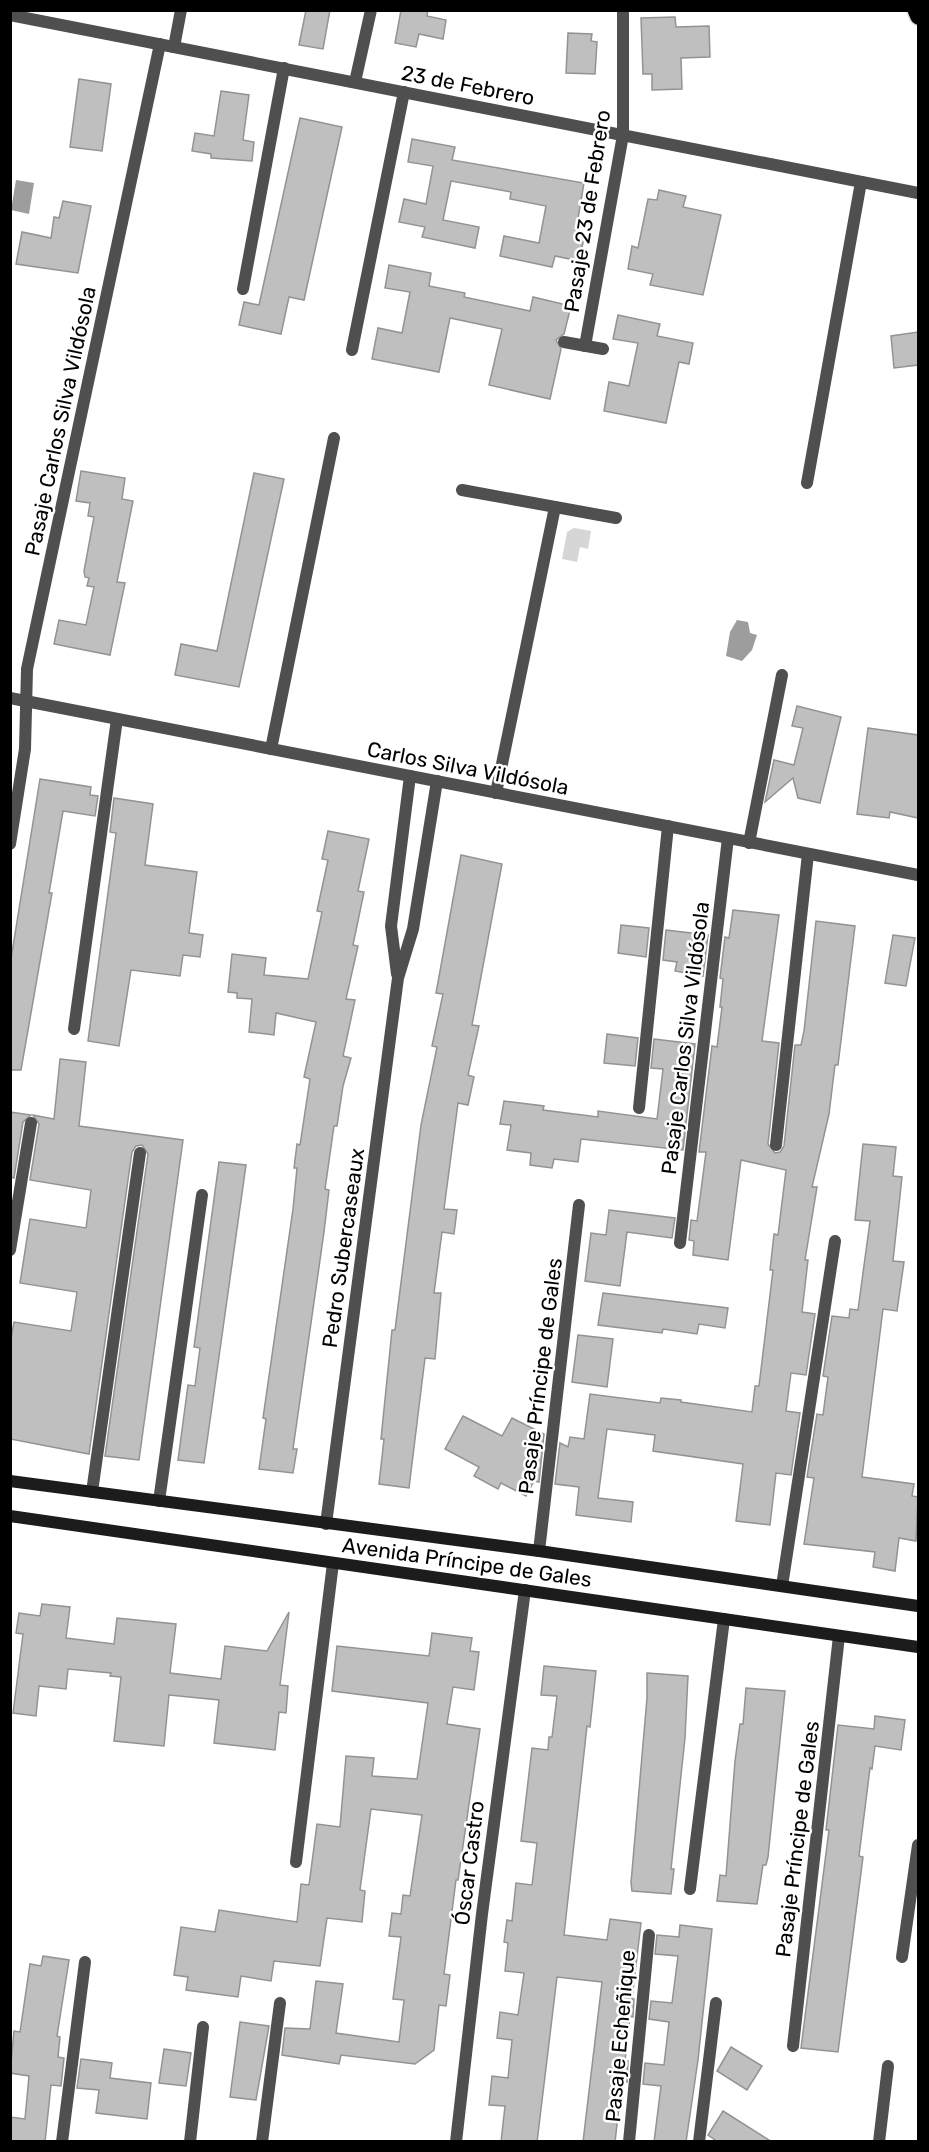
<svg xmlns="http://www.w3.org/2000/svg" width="929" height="2152" font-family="Rubik,sans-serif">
<rect width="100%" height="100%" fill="#fff"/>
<!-- green -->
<path fill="#d6d6d6" d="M574,528L591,531L588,549L580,547L577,562L562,559L567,532Z"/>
<!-- water -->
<g fill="#9d9d9d">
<path d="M16,180L34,183L29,214L11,210Z"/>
<path d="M737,620L748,622L750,633L757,635L752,650L742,661L726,656L730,632Z"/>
</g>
<!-- building -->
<g fill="#bfbfbf" stroke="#939393" stroke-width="1.5">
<path d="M306,10H330L323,49L299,45Z"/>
<path d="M401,10H428L427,16L446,20L443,39L419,34L416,47L395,43Z"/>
<path d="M675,17L676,27L709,26L710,57L681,58L682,89L652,90V74H643L641,18Z"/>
<path d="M568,33L592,34L591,41L597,42L595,74L566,73Z"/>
<path d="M79,79L111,84L102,151L70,147Z"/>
<path d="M221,91L249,95L243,140L254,142L252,161L211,158V154L192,151L195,133L214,136Z"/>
<path d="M300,118L342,127L304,300L289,297L281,334L239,325L244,302L259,305Z"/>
<path d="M412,139L455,147L452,160L584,183L575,236L584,238L579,261L555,256L552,267L500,256L504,236L539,243L546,206L510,199L511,192L451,181L443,220L479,227L475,248L422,237L425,227L399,222L404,199L426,204L433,166L408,162Z"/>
<path d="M659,190L686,196L683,207L721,215L703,295L650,285L653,274L628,269L632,246L638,248L648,199L657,200Z"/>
<path d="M63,201L91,206L78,273L16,264L22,232L51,238L54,217L59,218Z"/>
<path d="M389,265L431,273L429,286L465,293L464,297L530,311L533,297L571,306L564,334L556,340L561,349L550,399L489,385L502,329L450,318L439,372L372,359L378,328L402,333L410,292L385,288Z"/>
<path d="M618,315L660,324L657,336L693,343L689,364L679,362L666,423L604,411L609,382L629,386L638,343L613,339Z"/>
<path d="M918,332V365L894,368L891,336Z"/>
<path d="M81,471L125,478L122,499L133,501L117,582L125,583L110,655L54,644L59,620L86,625L94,587L87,586L89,578L85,577L84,571L94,517L88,516L90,503L76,501Z"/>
<path d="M254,473L284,479L239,687L175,675L181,644L217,651Z"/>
<path d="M797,706L841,717L820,803L798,798L793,778L765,802L774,760L794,765L803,728L792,726Z"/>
<path d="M868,728L918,735V818L890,812L889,818L857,814Z"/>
<path d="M40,779L91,787L90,795L98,796L95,816L63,811L49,893H52L21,1070H10V965Z"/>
<path d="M114,798L153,804L145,865L197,872L189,933L203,935L200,957L183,955L180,976L131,970L119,1046L88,1041L116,833L110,832Z"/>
<path d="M328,831L369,839L358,891L364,892L353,945L358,946L346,999L355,1000L343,1056L351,1058L343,1086L337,1126H334L325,1189L329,1190L324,1232L293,1449H297L293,1473L259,1469L266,1419L263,1418L293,1209L297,1168H294L297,1144L300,1145L310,1079L304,1077L316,1022L276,1013L274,1035L249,1032L252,999L237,998V993L228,992L232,954L266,958L264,975L308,979L322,912L317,911L328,860L322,859Z"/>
<path d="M461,855L502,864L472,1025L479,1026L468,1075L474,1077L468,1105L458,1103L444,1209L457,1210L454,1234L442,1232L434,1293H441L435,1359L425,1358L409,1488L379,1484L384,1439H381L392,1330H395L421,1125L437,1047L432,1046L443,994L436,993Z"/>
<path d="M733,910L779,915L762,1041L779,1043L768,1144L775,1153L780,1152L784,1146L795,1045H801L804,1031L816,921L855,926L838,1065H835L829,1114L812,1187H817L805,1260H808L802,1312L815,1314L806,1375L791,1373L786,1411L800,1413L791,1475L776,1473L770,1525L736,1521L743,1464L653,1451L655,1435L607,1429L598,1498L633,1502L631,1522L576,1515L579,1487L555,1484L560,1443L568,1447L570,1437L584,1439L590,1394L660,1403L661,1398L681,1400V1402L752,1412L755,1386H759L773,1270H770L774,1234L778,1235L786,1170L741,1160L728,1260L693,1255L694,1241L689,1240L691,1220L697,1221L706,1152H699L712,1046L717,1047L722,1007H720L723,979L720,978L725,937L729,938Z"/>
<path d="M621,925L649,928L646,957L618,953Z"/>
<path d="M666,930L708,935L703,976L675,971L677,962L663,960Z"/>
<path d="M893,935L915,938L906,986L885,983Z"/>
<path d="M607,1034L638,1038L635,1066L604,1063Z"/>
<path d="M654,1039L695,1044L683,1150L581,1139L578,1162L554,1159L552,1168L530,1165L531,1153L507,1150L511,1125L500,1124L504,1101L544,1106L543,1110L598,1117V1111L657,1119L663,1069L651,1068Z"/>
<path d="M60,1059L86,1062L79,1126L183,1140L139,1460L105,1456L148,1154L142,1145L136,1146L132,1152L89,1454L10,1439V1343L14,1322L71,1331L77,1292L20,1283L30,1219L86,1228L91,1190L30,1180L39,1124L33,1115L54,1119Z"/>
<path d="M10,1112L31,1115L23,1122L14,1178L10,1177Z"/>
<path d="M863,1144L896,1147L893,1176L902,1177L893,1261L904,1262L897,1311L883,1309L862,1477L914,1484L912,1496L918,1497L916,1541L899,1538L895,1571L873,1567L875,1552L804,1544L814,1478L807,1477L817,1414L823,1415L828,1377L823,1376L832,1316L849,1318L850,1309L858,1310L870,1221L855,1220Z"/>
<path d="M219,1162L246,1165L204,1463L178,1460L188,1385L195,1386L200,1348L194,1347Z"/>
<path d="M609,1210L675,1218L672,1238L627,1232L620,1286L585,1281L591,1233L606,1235Z"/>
<path d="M603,1293L728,1308L725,1328L699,1324L697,1334L663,1329L662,1333L598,1325Z"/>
<path d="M578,1335L613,1339L607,1387L572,1382Z"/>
<path d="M463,1416L502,1436L512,1418L544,1434L539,1482L534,1481L526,1496L501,1483L498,1489L474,1476L479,1467L445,1449Z"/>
<path d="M42,1604L70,1607L66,1638L114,1644L117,1618L176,1624L170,1673L221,1679L225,1646L267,1651L289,1612L280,1685L288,1686L286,1713L279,1712L275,1750L214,1743L219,1700L169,1695L164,1746L114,1741L121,1677L110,1676L111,1673L68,1669L66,1689L39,1686L36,1716L13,1713L23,1634L16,1633L19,1613L40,1616Z"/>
<path d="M432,1633L472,1638L470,1651L479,1652L474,1690L453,1687L447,1724L480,1729L458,1880H456L444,1974L450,1975L446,2006L439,2005L434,2050L415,2064L341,2055L339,2064L282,2055L285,2028L310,2029L316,1981L343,1984L336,2033L399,2042L404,2000L393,1999L401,1937L389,1936L392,1913L401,1914L403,1895L410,1896L422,1815L371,1809L360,1890L365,1891L362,1922L327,1918L320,1966L274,1961L271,1981L241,1976L238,1997L186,1990L188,1977L174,1975L181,1927L215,1932L219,1910L297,1922L301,1884L309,1885L317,1824L340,1827L346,1756L374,1758L372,1776L417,1779L428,1703L332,1691L337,1646L429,1656Z"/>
<path d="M544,1666L596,1671L590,1727L587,1726L564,1935L607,1940L610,1919L641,1923L632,1999H634L633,2017H630L625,2061H628L627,2082L622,2081L615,2142H583L602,1982L557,1977L537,2142H501L505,2106L489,2105L492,2076L508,2078L512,2040L497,2038L500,2012L518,2015L524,1973L505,1971L508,1943L504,1942L507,1920L512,1921L516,1883L532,1885L537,1843L521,1841L532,1748L548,1750L549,1737H552L557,1696L541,1695Z"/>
<path d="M647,1673L688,1676L685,1738L671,1869H674L671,1894L632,1891L631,1883L647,1698Z"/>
<path d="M746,1688L785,1691L768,1857L766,1865H763L757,1904L717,1901L720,1875L726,1876L735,1761L740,1724H743Z"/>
<path d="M875,1716L905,1720L901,1750L875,1746L872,1769L870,1768L859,1856L863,1857L838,2052L801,2048L829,1830H826L838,1725L874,1729Z"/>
<path d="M680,1925L712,1929L698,2060L686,2142H654L661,2086L643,2084L645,2063L664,2065L669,2022L649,2019L651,2001L672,2003L678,1956L655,1954L657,1935L679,1937Z"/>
<path d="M43,1956L69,1960L57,2036L60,2037L58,2057L64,2058L61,2086L51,2085L45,2142H10V2117L25,2119L29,2076L10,2073L14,2031L20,2032L30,1964L41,1966Z"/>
<path d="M240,2022L269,2026L256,2100L230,2097Z"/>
<path d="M731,2047L762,2066L747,2090L717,2071Z"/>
<path d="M164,2049L191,2053L186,2086L159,2083Z"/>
<path d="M81,2059L112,2063L110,2078L151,2083L147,2119L96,2113L99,2090L77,2088Z"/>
<path d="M723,2111L772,2142H718L708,2135Z"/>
</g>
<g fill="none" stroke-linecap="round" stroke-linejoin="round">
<!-- primary casing -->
<g stroke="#dbdbdb" stroke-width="18">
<path id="primary" d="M915,10L918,17"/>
</g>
<!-- service -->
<path stroke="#4f4f4f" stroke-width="12" d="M243,289L284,68"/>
<!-- minor -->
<g stroke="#4f4f4f" stroke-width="12">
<path d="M10,15L918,193"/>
<path d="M174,47L181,10"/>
<path d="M355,82L371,10"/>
<path d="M564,342L603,349"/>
<path d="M585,346L623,135V10"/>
<path d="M352,350L404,92"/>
<path d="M807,483L861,182"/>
<path d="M462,490L616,518"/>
<path d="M271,749L334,438"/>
<path d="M496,793L555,507"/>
<path d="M749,843L782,675"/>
<path d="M10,844L25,749L27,669L160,44"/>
<path d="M397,974L391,926L410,776"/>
<path d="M74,1029L117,719"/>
<path d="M639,1108L668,826"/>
<path d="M776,1145L808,854"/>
<path d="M680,1243L728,838"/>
<path d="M10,1250L31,1123"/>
<path d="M92,1492L140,1153"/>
<path d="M159,1501L202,1195"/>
<path d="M326,1524L398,978L413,929L437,781"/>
<path d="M539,1551L579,1205"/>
<path d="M782,1586L835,1241"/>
<path d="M296,1862L333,1563"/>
<path d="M690,1889L724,1619"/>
<path d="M902,1957L918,1845"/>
<path d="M793,2046L839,1636"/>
<path d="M62,2142L85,1962"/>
<path d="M190,2142L203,2027"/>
<path d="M262,2142L280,2003"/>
<path d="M456,2142L482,1914L525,1590"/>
<path d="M629,2142L649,1935"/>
<path d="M699,2142L716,2003"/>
<path d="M879,2142L888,2066"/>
</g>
<!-- tertiary -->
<path stroke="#4f4f4f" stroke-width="12" d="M10,698L918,875"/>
<!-- secondary -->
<g stroke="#1c1c1c" stroke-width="12">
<path d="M10,1481L539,1551L918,1606"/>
<path d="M10,1516L918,1647"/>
</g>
<!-- primary -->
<use href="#primary" stroke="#000" stroke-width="15"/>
</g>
<g text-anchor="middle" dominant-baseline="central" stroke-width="5" stroke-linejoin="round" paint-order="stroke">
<!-- street labels -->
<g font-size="21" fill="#000" stroke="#fff">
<text transform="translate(468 85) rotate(11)">23 de Febrero</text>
<text transform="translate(587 211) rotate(-81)">Pasaje 23 de Febrero</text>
<text transform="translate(60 421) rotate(-78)">Pasaje Carlos Silva Vildósola</text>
<text transform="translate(468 768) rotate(11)">Carlos Silva Vildósola</text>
<text transform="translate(685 1038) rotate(-83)">Pasaje Carlos Silva Vildósola</text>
<text transform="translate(343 1248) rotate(-82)">Pedro Subercaseaux</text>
<text transform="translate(540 1376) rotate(-83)">Pasaje Príncipe de Gales</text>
<text transform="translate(467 1562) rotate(8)">Avenida Príncipe de Gales</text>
<text transform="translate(797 1839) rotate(-83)">Pasaje Príncipe de Gales</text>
<text transform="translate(469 1863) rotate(-83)">Óscar Castro</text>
<text transform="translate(620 2036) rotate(-85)">Pasaje Echeñique</text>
</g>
</g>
<!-- border -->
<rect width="929" height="2152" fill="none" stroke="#000000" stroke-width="24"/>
</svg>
